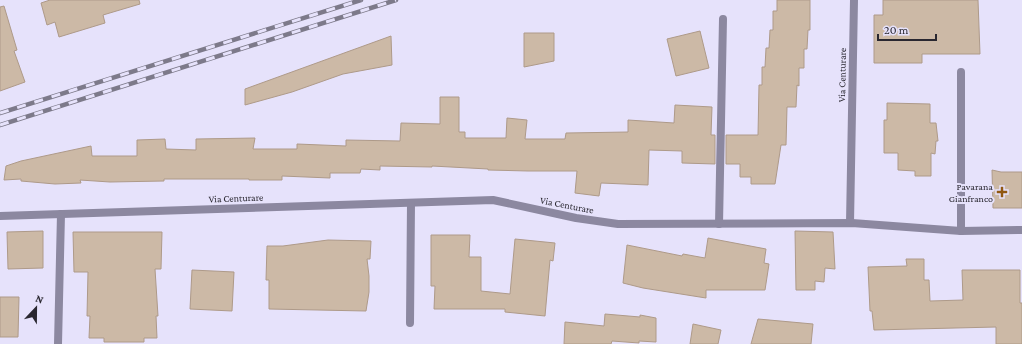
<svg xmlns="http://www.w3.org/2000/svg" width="1022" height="344" font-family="'Crimson Pro',serif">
<rect width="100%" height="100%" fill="#e6e2fb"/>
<!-- building -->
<g fill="#ccb9a6" stroke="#ae9a89">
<path d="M50,0H139L140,4L103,15L105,23L59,37L55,22L47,25L41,3Z"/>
<path d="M777,0H810V30H808L807,49H804V68H799V86L797,85L796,107H787L786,145H781L775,184H751V177H740V164H726V135H758L759,85H762V67H765L766,48H769L770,30H773V11H777Z"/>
<path d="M883,0H978L980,54H922V63H874V15H883Z"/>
<path d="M4,6L17,50L14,51L25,82L0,91V7Z"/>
<path d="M700,31L709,68L676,76L667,39Z"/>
<path d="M524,33H554V61L524,67Z"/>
<path d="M391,36L392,65L343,74L292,92L245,105V89Z"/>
<path d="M440,97H459V132H465V138H506L507,118L527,120L525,139H565L566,133L628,132V120L674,123L675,105L712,107L711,135H715V164L682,163V151L649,150L648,185L601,183L599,196L575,193L577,171H528L488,170V169L432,166V167L380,166V170L361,169L360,173H330V178L282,176V180H249V179H164V181L110,182L80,180L81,183L55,184L21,181V179L4,180L6,166L21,161L91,146L92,156H137V140L165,139L166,149L196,150V139L255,138L253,149H297V144L346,146V140L400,141L401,123L440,124Z"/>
<path d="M887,103L930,104V123H936L938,141H936L935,154L931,153V176H915V171L898,170V153H884V120H887Z"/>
<path d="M992,170L1001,172H1022V208H993Z"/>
<path d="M43,231V268L8,269L7,232Z"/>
<path d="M795,231L833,232L835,269L825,268L824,282L815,281V290H796Z"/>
<path d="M73,232H162L161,269H155L158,316H156L157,338H144V342H104V338H89L90,316H87L88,272H74Z"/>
<path d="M431,235H470L469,257H481V291L510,294L515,239L555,243L553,261L550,260L545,316L505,312V309H434L435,286H431Z"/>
<path d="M708,238L766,249L764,263L769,264L765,290H706V298L643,288L623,283L627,245L682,256L683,254L705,258Z"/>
<path d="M328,240L371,241L370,259H367L369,276V292L366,311L269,309V280H266L267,246H283Z"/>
<path d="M906,259H924V280H929L930,301L963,300L962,270H1020V303H1022V344H996V327L874,330L872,311H870L868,267L907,266Z"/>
<path d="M192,270L234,272L232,311L190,309Z"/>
<path d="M0,297H19L18,337H0Z"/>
<path d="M605,314L640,317V315L656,318V342L639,341V343L612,341L611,344H564L565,322L604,326Z"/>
<path d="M758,319L813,324L811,344H751Z"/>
<path d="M693,324L721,330L718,344H690Z"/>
</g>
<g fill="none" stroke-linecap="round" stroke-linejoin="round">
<!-- street -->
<g stroke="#8c88a0" stroke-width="8">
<path d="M0,216L493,200L576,218L618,224L852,223L961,231L1022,230"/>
<path d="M850,223L854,0"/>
<path d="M719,224L723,19"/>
<path d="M961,231V72"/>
<path d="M410,323L411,203"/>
<path d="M58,344L61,214"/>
</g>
<!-- rail casing -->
<g stroke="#7d7a8a" stroke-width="4.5">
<g id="rail">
<path d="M0,113L361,0"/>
<path d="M0,125L396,0"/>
</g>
</g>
<!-- rail -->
<use href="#rail" stroke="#e6e2fb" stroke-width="3" stroke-dasharray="9" stroke-linecap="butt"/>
</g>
<!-- markers -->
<path fill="#905710" stroke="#e6e2fb" stroke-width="1.5" d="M1000 186h4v4h4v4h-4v4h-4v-4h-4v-4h4z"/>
<g text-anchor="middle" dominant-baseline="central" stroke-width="4" stroke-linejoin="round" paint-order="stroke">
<!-- street labels -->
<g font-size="10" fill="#292730" stroke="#e6e2fb">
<text transform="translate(842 75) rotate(-89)">Via Centurare</text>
<text transform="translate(236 198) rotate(-2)">Via Centurare</text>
<text transform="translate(567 205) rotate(11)">Via Centurare</text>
</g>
<!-- poi labels -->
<g font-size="10" fill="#292730" stroke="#e6e2fb" text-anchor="end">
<text x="993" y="186">Pavarana<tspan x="993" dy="12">Gianfranco</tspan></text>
</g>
</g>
<!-- north arrow -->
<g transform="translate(36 308) rotate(22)" stroke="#e6e2fb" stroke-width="3" paint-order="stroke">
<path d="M0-3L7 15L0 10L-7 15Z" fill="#292730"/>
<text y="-6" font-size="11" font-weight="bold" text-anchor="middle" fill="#292730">N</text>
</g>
<!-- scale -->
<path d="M878 34v6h58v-6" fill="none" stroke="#292730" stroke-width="2"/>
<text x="884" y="34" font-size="12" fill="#292730" stroke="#e6e2fb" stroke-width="3" paint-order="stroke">20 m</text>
</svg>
